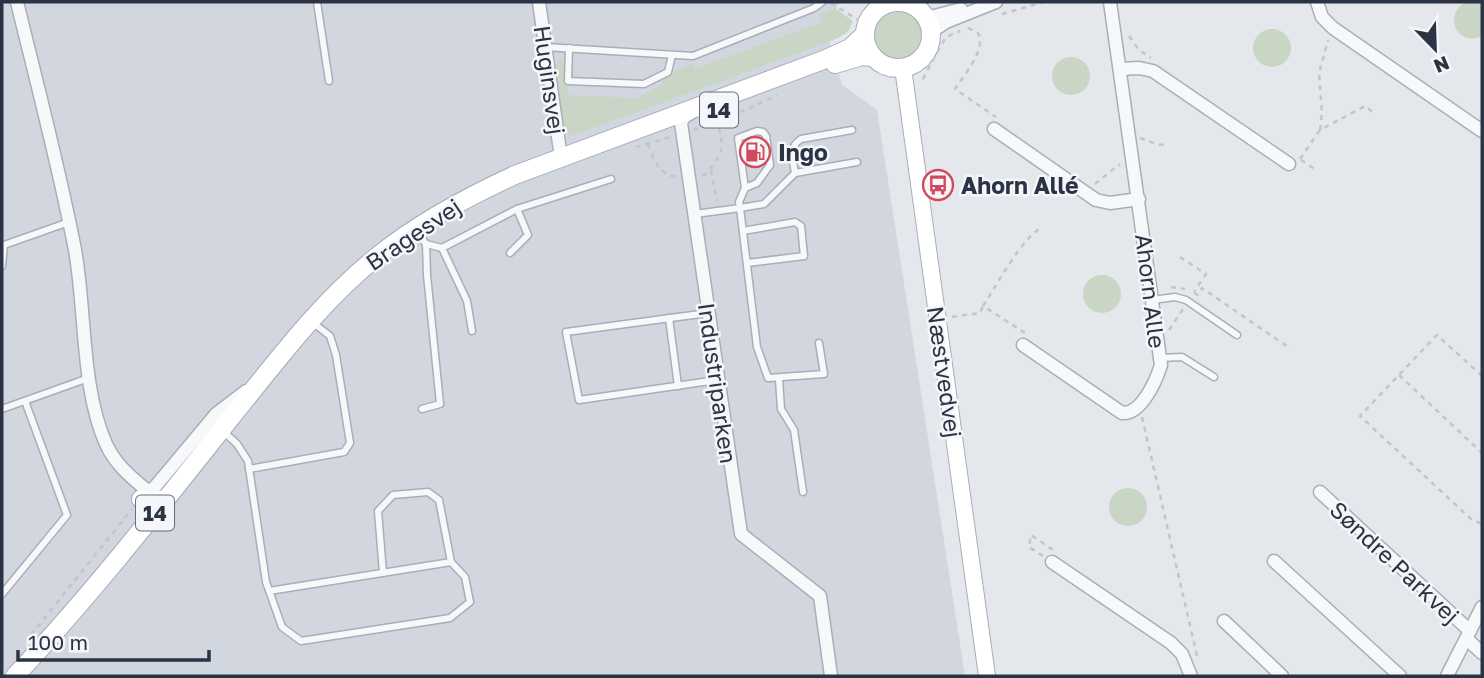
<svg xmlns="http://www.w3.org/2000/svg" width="1484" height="678" font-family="'Golos Text',sans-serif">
<rect width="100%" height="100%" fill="#e4e7ec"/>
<!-- built -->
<path fill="#d2d6de" d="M2,2H839L826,29L842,85L877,110L965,676H2Z"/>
<!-- green -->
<g fill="#c9d6c5">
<path d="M1466,2L1482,3V36C1457,47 1442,15 1466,2Z"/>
<path d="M835,8L853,21L848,32L834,40L571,136L563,125L558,101L561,100L556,65L561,58H563L569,95L637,98L663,84L661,82L670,73L693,63L695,69L822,22L819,15Z"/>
<circle cx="898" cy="36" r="24"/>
<circle cx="1272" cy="48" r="19"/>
<circle cx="1071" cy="76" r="19"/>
<circle cx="1102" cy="294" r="19"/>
<circle cx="1128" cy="507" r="19"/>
</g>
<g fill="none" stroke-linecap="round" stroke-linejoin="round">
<!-- lane casing -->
<g stroke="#a9aeb7" stroke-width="9">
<g id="lane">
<path d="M317,2L329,81"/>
<path d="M545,47L693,56L814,8L822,2"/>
<path d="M569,48L568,81L644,84L668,72L672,55"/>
<path d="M795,173C793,160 788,147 801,139L852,130"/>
<path d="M695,214L740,208L739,202L745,188L757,183L770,165L766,136L763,132L757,131L738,138L745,188"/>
<path d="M416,231L426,244L442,248L467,301L472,331"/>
<path d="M743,231L795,222L801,226L804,256L747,263"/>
<path d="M442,248L517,209L611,179"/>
<path d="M510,253L528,235L517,209"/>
<path d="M2,266L4,245L69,222"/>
<path d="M1152,300L1175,297L1186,300L1237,335"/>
<path d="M708,313L566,332L579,400L717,380"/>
<path d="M669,318L678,386"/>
<path d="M819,343L824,374L768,378L757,347L740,208L764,204L795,173L857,162"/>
<path d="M1160,358L1182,357L1214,377"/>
<path d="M779,379L781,409L794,430L803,492"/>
<path d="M2,409L83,380"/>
<path d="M422,409L440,404L427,275L426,244"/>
<path d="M223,431L237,444L248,461L266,582L282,627L301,641L450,618L470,602L465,577L451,562L269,591"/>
<path d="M249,469L344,452L350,443L336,355L330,336L312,322"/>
<path d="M383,573L378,511L393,495L428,492L439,500L451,562"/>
<path d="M2,594L67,515L25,401"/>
</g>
</g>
<!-- street casing -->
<g stroke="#a9aeb7" stroke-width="15">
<g id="street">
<path d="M17,2C37,84 59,167 75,250C86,311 81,388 106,444C117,468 136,481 156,498L157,503"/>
<path d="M539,2L561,158"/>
<path d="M1317,2L1322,17L1333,28L1482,131"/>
<path d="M927,18L961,9"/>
<path d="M931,32L946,22L996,2"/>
<path d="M1121,69L1139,68L1153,71L1289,164"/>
<path d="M691,113L684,117L681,123L741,534L820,596L831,676"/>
<path d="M994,129L1096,200L1110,203L1139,199"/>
<path d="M1023,345L1122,413C1141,415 1156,381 1161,365L1110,2"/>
<path d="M146,491L154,488L216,414L246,391"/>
<path d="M1320,492L1470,631"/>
<path d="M1274,561L1400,676"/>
<path d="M1052,562L1171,643L1182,654L1191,676"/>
<path d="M1224,621L1282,676"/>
<path d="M1467,639L1482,653"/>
<path d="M1447,676L1482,607"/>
</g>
</g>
<!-- secondary casing -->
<g stroke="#a9aeb7" stroke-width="18">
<path id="secondary" d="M903,68L987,676"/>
</g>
<!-- primary casing -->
<g stroke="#a3abb8" stroke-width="20">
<g id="primary">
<circle cx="898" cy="35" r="33"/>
<path d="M835,64L862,56L873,57"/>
<path d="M141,499L153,503L167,498"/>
<path d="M15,676C91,595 160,507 229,420C276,362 320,302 379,255C420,222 467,197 515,175L826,59L850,48L865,34"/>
</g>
</g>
<!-- path -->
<g stroke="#c2c5cb" stroke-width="2.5" stroke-dasharray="5 5" stroke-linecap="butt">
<path d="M831,3L858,20"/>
<path d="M1002,14L1044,2"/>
<path d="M859,21L874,2"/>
<path d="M968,28L978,33C987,49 964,75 955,89L996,117"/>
<path d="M1129,36L1139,50L1151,58"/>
<path d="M878,72L891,77"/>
<path d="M918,72L930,62L939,41"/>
<path d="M923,79C925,74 942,43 945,39C949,35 955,33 960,31"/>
<path d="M693,130L748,109L777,95"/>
<path d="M1320,130L1322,113L1319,73L1328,40"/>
<path d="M1140,138L1159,145L1167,144"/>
<path d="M648,144C653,159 660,176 678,177"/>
<path d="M636,147L670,137"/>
<path d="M1300,159L1320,130L1365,106L1374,113"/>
<path d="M1301,160L1316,170"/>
<path d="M711,170L717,201"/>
<path d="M702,175L706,174C722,153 726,149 717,122"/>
<path d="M1095,184L1120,164"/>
<path d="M1180,257L1206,274L1194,292"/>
<path d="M1171,287L1185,289"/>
<path d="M1194,293L1198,295L1202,288L1291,349"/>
<path d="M952,317L980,313L983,306"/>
<path d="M1169,330L1183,309"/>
<path d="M1025,333L983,306C995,288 1024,234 1042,228"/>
<path d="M1399,375L1482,453"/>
<path d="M1482,376L1437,335L1360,416L1471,519L1482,524"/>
<path d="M1142,417L1197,656"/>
<path d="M1043,556L1029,547L1031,535L1053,550"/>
<path d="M31,635L132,509"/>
</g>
<!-- lane -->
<use href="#lane" stroke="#f7f8fa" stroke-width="6"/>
<!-- street -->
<use href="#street" stroke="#f7f8fa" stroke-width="12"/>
<!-- secondary -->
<use href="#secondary" stroke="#fff" stroke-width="16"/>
<!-- primary -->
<use href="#primary" stroke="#fff" stroke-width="18"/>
</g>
<!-- icons -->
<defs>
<g id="fuel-ring" transform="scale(1.575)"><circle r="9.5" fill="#f4f6f9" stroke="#d1495b" stroke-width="1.5"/><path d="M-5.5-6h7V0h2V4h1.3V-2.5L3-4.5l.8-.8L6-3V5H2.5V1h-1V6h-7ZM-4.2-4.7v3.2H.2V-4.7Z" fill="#d1495b"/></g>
<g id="bus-ring" transform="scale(1.575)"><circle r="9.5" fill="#f4f6f9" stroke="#d1495b" stroke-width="1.5"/><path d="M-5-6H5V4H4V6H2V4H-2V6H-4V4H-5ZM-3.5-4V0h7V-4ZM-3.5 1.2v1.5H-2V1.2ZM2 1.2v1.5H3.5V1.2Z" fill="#d1495b"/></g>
</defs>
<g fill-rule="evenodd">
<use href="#fuel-ring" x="755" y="152"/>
<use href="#bus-ring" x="938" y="185"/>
</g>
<g text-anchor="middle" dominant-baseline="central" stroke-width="5" stroke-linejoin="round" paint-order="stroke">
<!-- shield labels -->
<g fill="#f4f6f9" stroke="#676e7b" stroke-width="2">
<rect x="700" y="92.5" width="38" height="35" rx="5"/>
<rect x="136" y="495.5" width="38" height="35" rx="5"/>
</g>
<g font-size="21" font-weight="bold" fill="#2b3445">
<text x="719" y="110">14</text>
<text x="155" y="513">14</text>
</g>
<!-- street labels -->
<g font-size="23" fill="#2b3445" stroke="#f4f6f9">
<text transform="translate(550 80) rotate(82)">Huginsvej</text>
<text transform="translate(413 234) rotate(-34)">Bragesvej</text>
<text transform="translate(1151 291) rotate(83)">Ahorn Alle</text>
<text transform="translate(945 372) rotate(82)">Næstvedvej</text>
<text transform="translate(718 383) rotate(82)">Industriparken</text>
<text transform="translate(1395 562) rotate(43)">Søndre Parkvej</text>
</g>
<!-- poi labels -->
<g font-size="23" font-weight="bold" fill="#2b3445" stroke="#f4f6f9" text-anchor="start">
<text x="778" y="152">Ingo</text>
<text x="961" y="185">Ahorn Allé</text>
</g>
</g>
<!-- border -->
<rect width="1484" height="678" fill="none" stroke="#2b3445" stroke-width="7"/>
<!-- north arrow -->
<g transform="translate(1435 49) rotate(157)" stroke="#f4f6f9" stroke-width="5" paint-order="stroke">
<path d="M0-5L12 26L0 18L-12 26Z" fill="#2b3445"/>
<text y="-10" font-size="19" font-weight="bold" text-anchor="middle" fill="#2b3445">N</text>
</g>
<!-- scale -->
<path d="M18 650v10h191v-10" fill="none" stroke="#2b3445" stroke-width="3.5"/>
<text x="28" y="650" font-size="21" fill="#2b3445" stroke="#f4f6f9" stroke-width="5" paint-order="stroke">100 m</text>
</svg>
